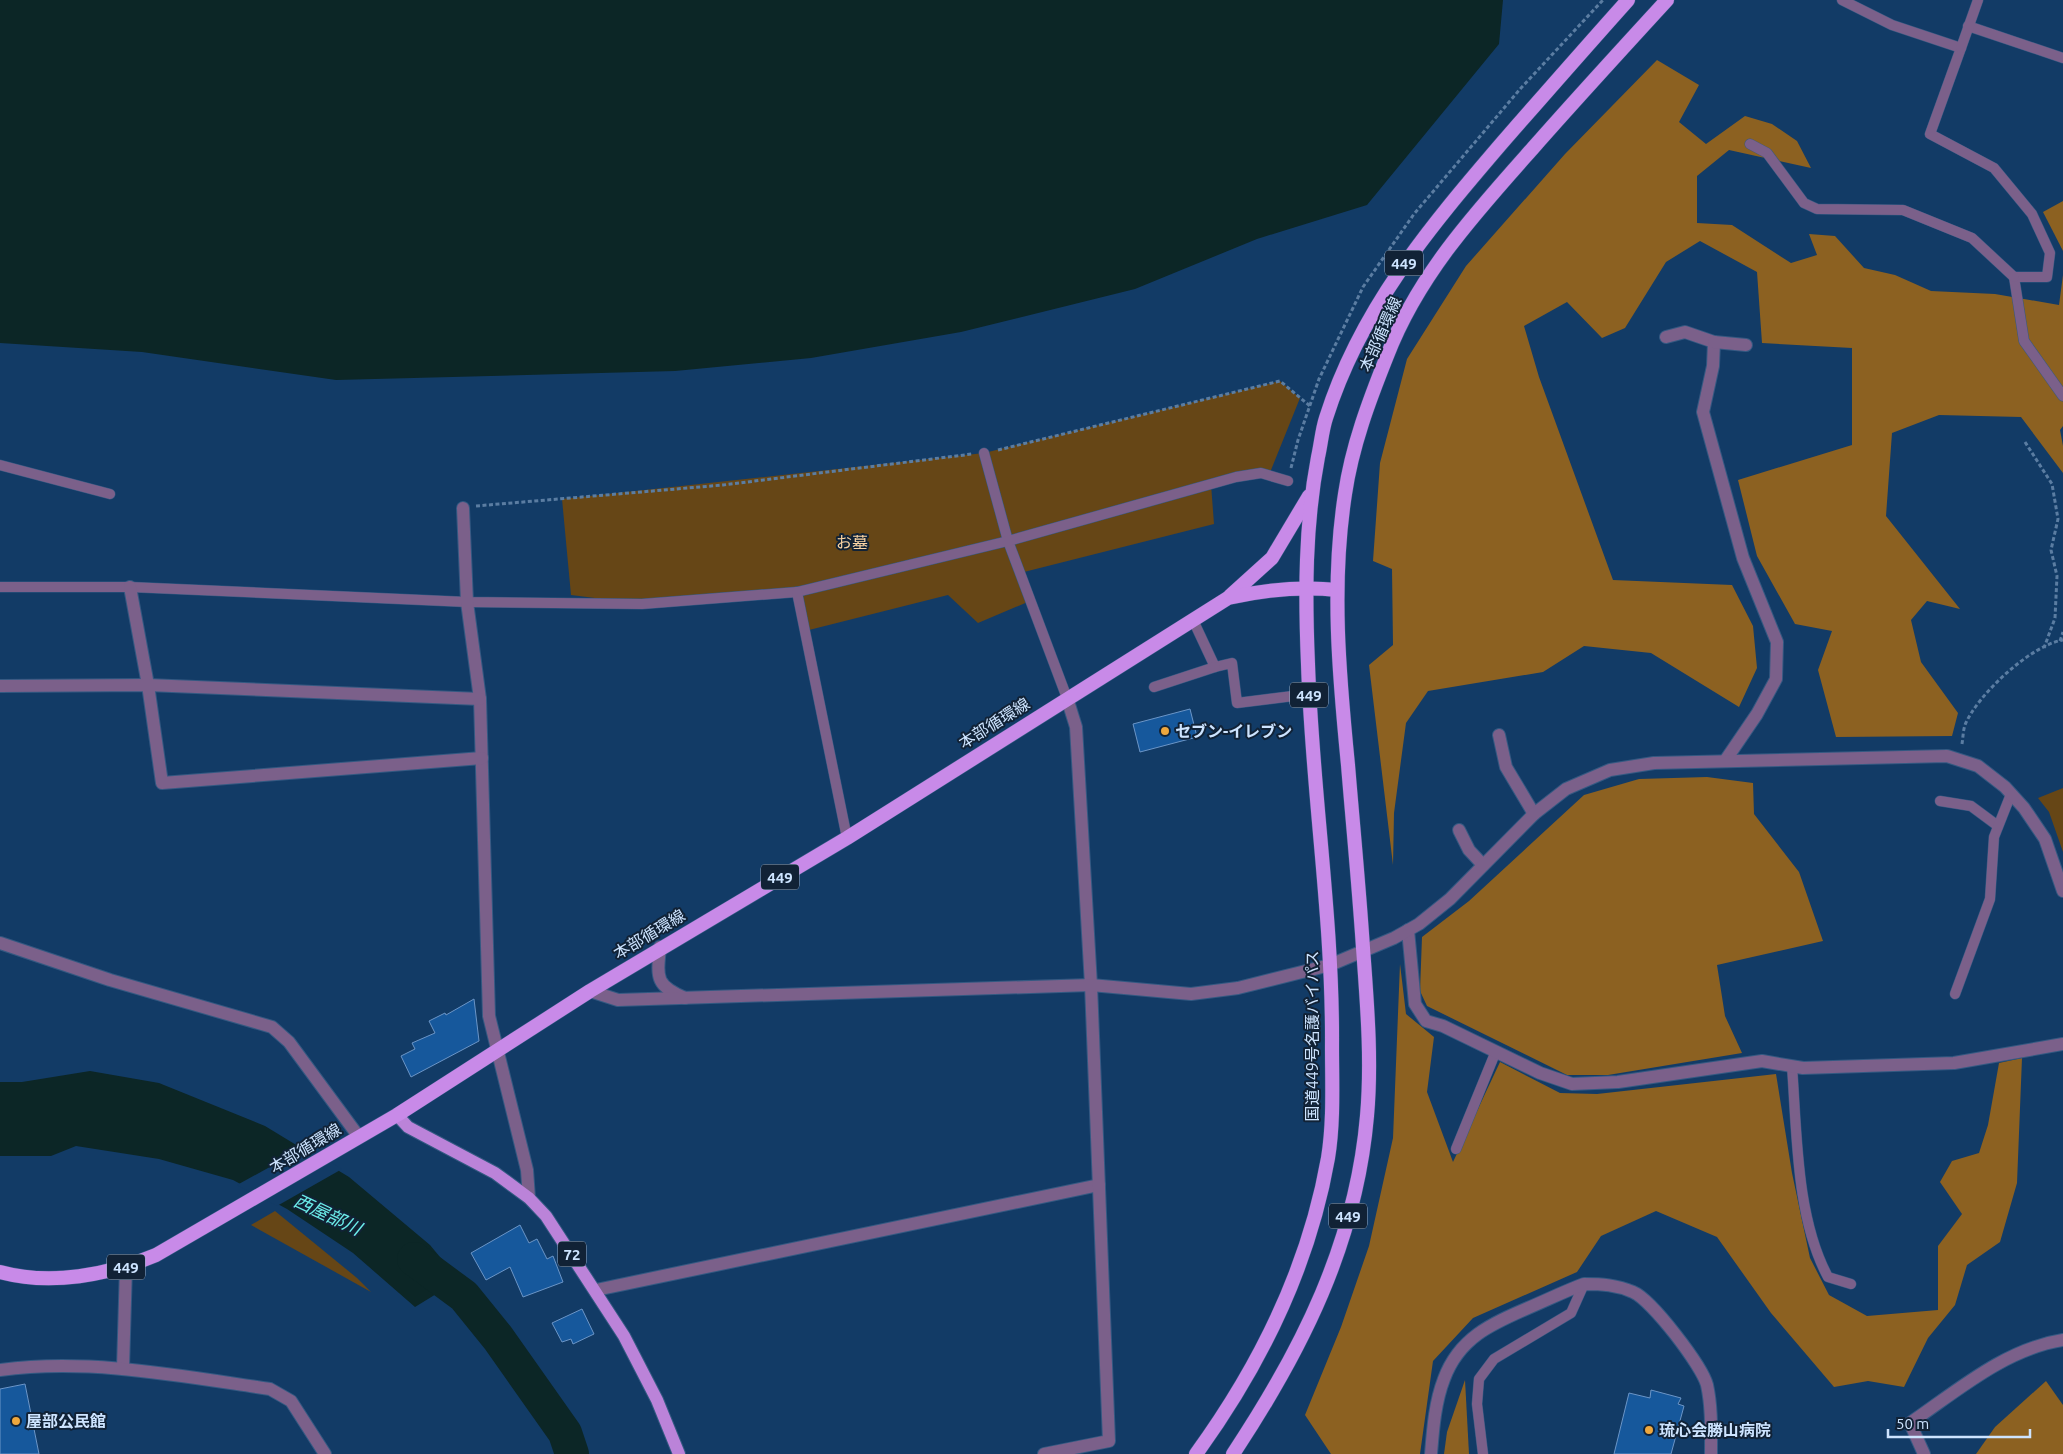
<svg xmlns="http://www.w3.org/2000/svg" width="2063" height="1454" font-family="Ubuntu,'Noto Sans JP',sans-serif">
<rect width="100%" height="100%" fill="#123b66"/>
<!-- green -->
<g fill="#664616">
<path d="M1280,381L1300,398L1269,475L1211,484L1214,524L1020,573L1030,601L978,623L948,595L805,631L797,592L642,604L571,595L562,499L984,453Z"/>
<path d="M2063,788V852L2049,812L2038,798Z"/>
<path d="M275,1211L357,1278L371,1292L251,1225Z"/>
</g>
<!-- forest -->
<g fill="#8c6121">
<path d="M1657,60L1699,85L1679,122L1706,144L1745,116L1772,124L1797,141L1811,168L1729,150L1697,176V223L1732,225L1791,263L1817,255L1809,234L1835,236L1864,268L1895,275L1931,291L1995,294L2059,305L2063,275V426L2060,430L2063,446V473L2021,417L1939,415L1892,433L1886,516L1960,609L1927,601L1911,620L1921,662L1958,713L1952,736L1836,737L1818,670L1832,631L1795,624L1757,556L1738,480L1852,445V348L1762,343L1757,272L1700,241L1666,262L1625,328L1602,338L1567,302L1524,326L1539,377L1613,580L1732,585L1753,626L1757,668L1739,707L1651,653L1584,646L1543,672L1428,691L1406,723L1394,813L1393,865L1369,665L1393,645L1392,569L1373,561L1380,463L1407,359L1466,266L1565,154Z"/>
<path d="M2063,201V251L2043,212Z"/>
<path d="M1707,777L1753,783L1754,814L1799,872L1823,941L1717,965L1725,1016L1742,1053L1608,1075H1567L1427,1006L1420,991L1422,937L1469,901L1584,795L1639,779Z"/>
<path d="M1400,964L1406,1014L1434,1037L1427,1092L1453,1162L1500,1062L1560,1093L1597,1094L1776,1074L1792,1173L1810,1258L1829,1295L1867,1316L1938,1310V1246L1962,1214L1940,1182L1952,1161L1979,1153L1988,1125L1999,1063L2022,1058L2017,1183L2000,1242L1967,1265L1955,1305L1928,1338L1904,1387L1868,1381L1834,1387L1771,1313L1717,1237L1656,1211L1601,1236L1577,1272L1473,1318L1433,1361L1420,1454H1331L1305,1415L1341,1327L1369,1246L1393,1138Z"/>
<path d="M1465,1380L1469,1454H1444L1447,1432Z"/>
<path d="M2046,1381L2063,1405V1454H1976L1995,1427Z"/>
</g>
<!-- water -->
<g fill="#0c2626">
<path d="M0,0H1503L1499,44L1367,205L1257,239L1135,289L961,332L811,358L675,371L336,380L142,352L0,343Z"/>
<path d="M90,1071L159,1083L265,1126L349,1177L430,1245L459,1280L415,1307L353,1253L287,1209L233,1180L159,1159L76,1146L51,1156H0V1082H22Z"/>
</g>
<!-- pier -->
<path fill="#123b66" d="M306,1147L342,1169L277,1206L237,1185Z"/>
<g fill="none" stroke-linecap="round" stroke-linejoin="round">
<!-- river -->
<path stroke="#0c2626" stroke-width="34" d="M414,1259L464,1296L498,1338L565,1433L572,1454"/>
</g>
<!-- building -->
<g fill="#16589c" stroke="#6b95c7">
<path d="M1190,709L1197,737L1140,752L1133,724Z"/>
<path d="M474,999L479,1041L411,1077L401,1056L415,1049L412,1043L435,1033L429,1021L445,1013L446,1015Z"/>
<path d="M520,1225L529,1243L537,1239L547,1259L553,1256L563,1282L523,1297L510,1267L486,1280L471,1253Z"/>
<path d="M582,1309L594,1334L573,1344L571,1339L562,1342L552,1323Z"/>
<path d="M25,1384L39,1454H0V1389Z"/>
<path d="M1651,1390L1681,1398L1678,1404L1684,1406L1671,1454H1614L1629,1393L1650,1398Z"/>
</g>
<g fill="none" stroke-linecap="round" stroke-linejoin="round">
<!-- service casing -->
<g stroke="#345982" stroke-width="11">
<g id="service">
<path d="M1842,0L1892,25L1961,48L1930,134L1994,168L2032,214L2050,253L2047,277H2014L2024,341L2063,396"/>
<path d="M1968,26L2063,58"/>
<path d="M1961,48L1978,0"/>
<path d="M1750,144L1767,153L1804,203L1817,209L1903,210L1972,238L2014,277"/>
<path d="M984,453L1008,541L1067,698"/>
<path d="M0,465L110,494"/>
<path d="M0,587H130L467,602L642,604L797,592L1008,541L1236,477L1261,473L1288,481"/>
<path d="M797,592L847,838"/>
<path d="M1193,620L1215,667L1232,663L1237,703L1309,694"/>
<path d="M1154,687L1215,667"/>
<path d="M1940,801L1971,806L1998,826"/>
<path d="M1955,994L1990,899L1994,837L2011,794"/>
<path d="M1792,1066C1797,1133 1796,1218 1828,1277L1851,1284"/>
<path d="M1456,1149L1496,1051"/>
<path d="M1483,1454L1477,1404L1479,1379L1494,1359L1571,1313L1584,1284"/>
</g>
</g>
<!-- minor casing -->
<g stroke="#345982" stroke-width="14">
<g id="minor">
<path d="M1666,337L1685,332L1714,342L1713,366L1703,412L1743,558L1777,642L1776,679L1757,714L1725,761"/>
<path d="M1714,342L1746,345"/>
<path d="M463,508L467,602L480,699L489,1016L527,1170L529,1198"/>
<path d="M130,587L148,685L162,783L482,758"/>
<path d="M0,686L148,685L480,699"/>
<path d="M1499,735L1506,767L1534,814"/>
<path d="M1459,830L1469,850L1483,865"/>
<path d="M1408,930L1415,1004L1426,1021L1443,1026L1540,1073L1572,1084L1618,1082L1762,1061L1803,1068L1954,1063L2063,1044"/>
<path d="M0,943L110,980L272,1027L289,1042L359,1137"/>
<path d="M596,1290L1099,1185"/>
<path d="M123,1368L126,1267"/>
<path d="M0,1370C89,1358 181,1376 270,1389L291,1401L325,1454"/>
<path d="M1044,1454L1109,1441L1091,985L1076,727L1067,698"/>
<path d="M1431,1454C1433,1429 1435,1402 1444,1379C1459,1338 1491,1324 1528,1308C1547,1300 1565,1291 1584,1284C1602,1284 1617,1285 1633,1292C1652,1300 1702,1366 1707,1385C1712,1408 1711,1431 1711,1454"/>
<path d="M1924,1454L1910,1423C1957,1391 2005,1349 2063,1340"/>
</g>
</g>
<!-- tertiary casing -->
<g stroke="#345982" stroke-width="14">
<g id="tertiary">
<path d="M660,947C657,978 655,985 685,998"/>
<path d="M590,991L618,1000L1091,985L1191,994L1238,988L1330,965L1394,938L1419,924L1450,899L1534,814L1566,789L1610,770L1654,763L1947,756L1978,766L2005,787L2024,808L2045,839L2063,891"/>
</g>
</g>
<!-- primary casing -->
<g stroke="#345982" stroke-width="14">
<path id="primary" d="M397,1115L408,1127L495,1173L529,1198L546,1216L624,1336L657,1400L679,1454"/>
</g>
<!-- trunk casing -->
<g stroke="#345982" stroke-width="15">
<g id="trunk">
<path d="M1230,596L1272,558L1309,496"/>
<path d="M0,1272C51,1286 108,1275 156,1255L397,1115L590,991L847,838L1228,598C1264,590 1300,586 1337,590"/>
<path d="M1196,1454C1260,1366 1309,1266 1328,1158C1334,1121 1332,1083 1332,1046C1333,918 1312,791 1308,664C1305,594 1305,525 1318,457C1321,444 1322,430 1326,418C1360,310 1429,228 1501,144C1543,96 1585,48 1628,0"/>
<path d="M1233,1454C1302,1350 1356,1243 1367,1116C1372,1060 1367,1003 1363,948C1359,887 1353,826 1348,765C1339,674 1331,584 1345,494C1352,446 1369,401 1387,356C1418,275 1476,212 1533,148C1577,98 1622,49 1667,0"/>
</g>
</g>
<!-- path -->
<g stroke="#5b7da2" stroke-width="3" stroke-dasharray="4 2.5" stroke-linecap="butt">
<path d="M2025,442L2052,484L2058,519L2051,550L2057,576L2055,618L2044,648"/>
<path d="M998,450L1280,381L1310,406"/>
<path d="M1291,468L1298,440L1319,379L1363,287L1414,214L1521,88L1603,0"/>
<path d="M476,506L723,485L972,454"/>
<path d="M2060,641L2063,632"/>
<path d="M1962,744C1963,738 1963,731 1965,725C1977,695 2031,645 2063,640"/>
</g>
<!-- service -->
<use href="#service" stroke="#7b608a" stroke-width="10"/>
<!-- minor -->
<use href="#minor" stroke="#7b608a" stroke-width="12"/>
<!-- tertiary -->
<use href="#tertiary" stroke="#7b608a" stroke-width="12"/>
<!-- primary -->
<use href="#primary" stroke="#bb83d9" stroke-width="12"/>
<!-- trunk -->
<use href="#trunk" stroke="#c88ae8" stroke-width="14"/>
</g>
<!-- markers -->
<g fill="#eea73d" stroke="#112236" stroke-width="2">
<circle cx="1165" cy="731" r="5"/>
<circle cx="16" cy="1421" r="5"/>
<circle cx="1649" cy="1430" r="5"/>
</g>
<g text-anchor="middle" dominant-baseline="central" stroke-width="4" stroke-linejoin="round" paint-order="stroke">
<!-- shield labels -->
<g fill="#112236" stroke="#95aac3" stroke-width="1">
<rect x="1385" y="250.5" width="38" height="25" rx="4"/>
<rect x="1290" y="682.5" width="38" height="25" rx="4"/>
<rect x="761" y="864.5" width="38" height="25" rx="4"/>
<rect x="1329" y="1203.5" width="38" height="25" rx="4"/>
<rect x="558" y="1241.5" width="28" height="25" rx="4"/>
<rect x="107" y="1254.5" width="38" height="25" rx="4"/>
</g>
<g font-size="15" font-weight="bold" fill="#cde4ff">
<text x="1404" y="263">449</text>
<text x="1309" y="695">449</text>
<text x="780" y="877">449</text>
<text x="1348" y="1216">449</text>
<text x="572" y="1254">72</text>
<text x="126" y="1267">449</text>
</g>
<!-- street labels -->
<g font-size="16" fill="#cde4ff" stroke="#112236">
<text transform="translate(1380 334) rotate(-66)">本部循環線</text>
<text transform="translate(994 723) rotate(-32)">本部循環線</text>
<text transform="translate(649 934) rotate(-31)">本部循環線</text>
<text transform="translate(1312 1036) rotate(-90)">国道449号名護バイパス</text>
<text transform="translate(305 1148) rotate(-31)">本部循環線</text>
</g>
<!-- park labels -->
<g font-size="16" fill="#fad4a3" stroke="#112236">
<text x="852" y="542">お墓</text>
</g>
<!-- poi labels -->
<g font-size="16" font-weight="bold" fill="#cde4ff" stroke="#112236" text-anchor="start">
<text x="1175" y="731">セブン-イレブン</text>
<text x="26" y="1421">屋部公民館</text>
<text x="1659" y="1430">琉心会勝山病院</text>
</g>
<!-- water labels -->
<g font-size="18" font-style="italic" fill="#6cedea" stroke="#112236">
<text transform="translate(328 1214) rotate(25)">西屋部川</text>
</g>
</g>
<!-- scale -->
<path d="M1888 1429v8h142v-8" fill="none" stroke="#cde4ff" stroke-width="2.5"/>
<text x="1896" y="1429" font-size="15" fill="#cde4ff" stroke="#112236" stroke-width="4" paint-order="stroke">50 m</text>
</svg>
